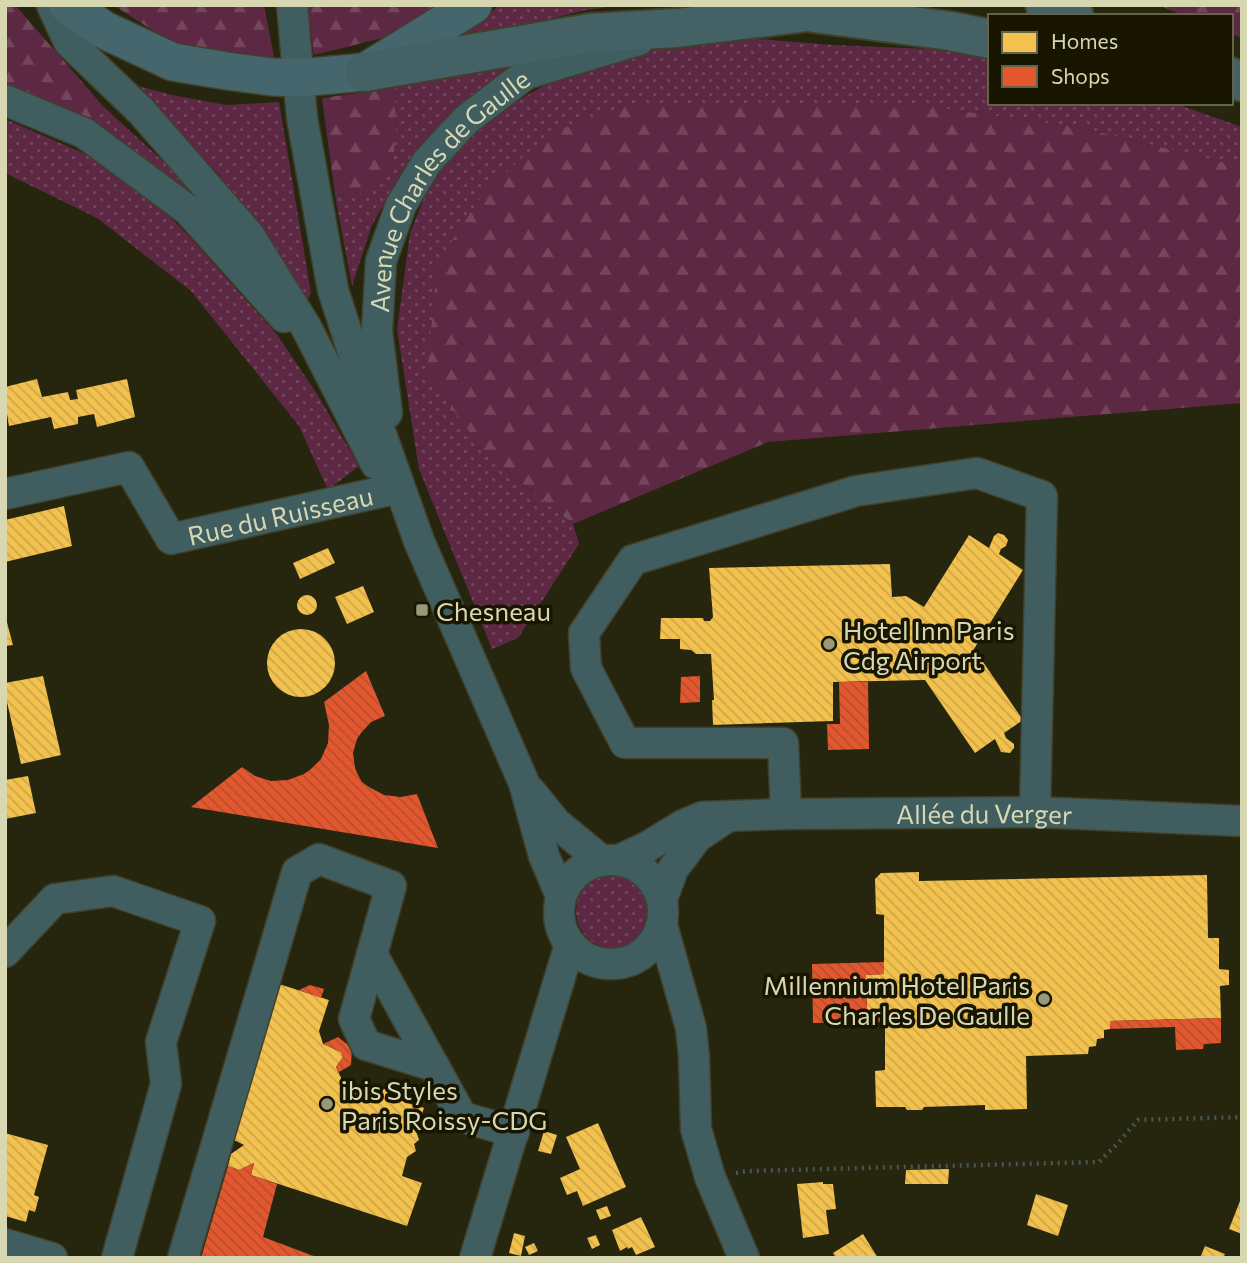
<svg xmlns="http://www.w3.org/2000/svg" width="1247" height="1263" font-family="Commissioner,sans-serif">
<defs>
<pattern id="grass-dots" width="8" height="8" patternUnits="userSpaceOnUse" patternTransform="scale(1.75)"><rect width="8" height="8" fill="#5d2844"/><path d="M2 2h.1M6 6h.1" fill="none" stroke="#74465d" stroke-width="1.8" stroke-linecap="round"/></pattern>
<pattern id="forest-firs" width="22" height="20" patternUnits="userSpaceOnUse" patternTransform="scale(1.75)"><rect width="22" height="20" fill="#5d2844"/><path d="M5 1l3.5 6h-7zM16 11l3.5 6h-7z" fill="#74465d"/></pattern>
<pattern id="homes-back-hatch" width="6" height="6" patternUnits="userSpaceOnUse" patternTransform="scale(1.75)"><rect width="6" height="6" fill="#f2c14e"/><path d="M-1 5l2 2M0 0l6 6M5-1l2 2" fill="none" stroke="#cea749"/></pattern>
<pattern id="shops-back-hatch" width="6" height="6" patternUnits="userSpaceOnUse" patternTransform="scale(1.75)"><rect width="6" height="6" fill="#e4572e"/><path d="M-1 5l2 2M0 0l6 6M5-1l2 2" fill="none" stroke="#b35030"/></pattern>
</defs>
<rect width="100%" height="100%" fill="#26250e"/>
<!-- grass -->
<g fill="url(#grass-dots)">
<path d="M499,5H622L586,10L448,44L489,15Z"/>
<path d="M746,38L833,45L929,49L990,58V103H1173L1242,127V167L1082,128L905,103H638L488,456L573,524L579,544L518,638L492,649L419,469L397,330L410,233L436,169L492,116L555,79L665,44Z"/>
<path d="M561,50L500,77L455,108L401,174L372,225L352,286L335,195L362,193L396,135L395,88Z"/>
<path d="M137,86L177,96L226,105L279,102L311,293L307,301L220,176Z"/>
<path d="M104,107L192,188L186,197L90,122Z"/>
<path d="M5,119L83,153L155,201L197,245L278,336L317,394L359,466L328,490L299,426L191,291L97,218L5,173Z"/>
<circle cx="614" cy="911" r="38"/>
</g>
<!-- forest -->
<g fill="url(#forest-firs)">
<path d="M5,5H15L104,107L90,122L5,86Z"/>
<path d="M113,5H264L275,62L217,58L160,35Z"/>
<path d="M307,5H443L383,38L314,55Z"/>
<path d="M1158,5H1242V38L1231,34V16H1185Z"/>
<path d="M395,88L396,135L391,174L362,193L335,195L322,98Z"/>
<path d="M638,103H905L1082,128L1242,167V403L768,442L573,524L488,456L427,375L437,264L484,192L550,133Z"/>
</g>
<!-- homes -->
<g fill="url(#homes-back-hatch)">
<path d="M37,379L42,397L68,392L70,400L78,399L76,390L127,379L135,417L97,427L94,414L78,417V424L54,429L51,417L9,426L7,414H5V387Z"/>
<path d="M64,506L72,546L5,562V520Z"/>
<path d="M998,533L1004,535L1008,540L1006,546L1001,549L999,554L1023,570L974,649L1023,720L1004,733L1006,738L1014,744V748L1010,753L1001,752L995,739L975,753L925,680L833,682V721L713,725L712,700H714L711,654H696L691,650L680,649V639H660L661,618H703L704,621H710L713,617L709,568L890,564L892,597L906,596L924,607L969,535L989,548L994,536Z"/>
<path d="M328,548L335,563L300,579L293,563Z"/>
<path d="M363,586L374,612L347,624L335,597Z"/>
<circle cx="307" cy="605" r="10"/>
<path d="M5,615L13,645L5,646Z"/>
<circle cx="301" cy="663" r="34"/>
<path d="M43,676L61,755L21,764L5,693V683Z"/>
<path d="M28,776L36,813L5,819V780Z"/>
<path d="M919,872V881L1207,875L1208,938H1219V969L1229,970V985L1220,986L1221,1018L1110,1021V1029L1104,1030V1038L1097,1039L1096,1046L1089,1047L1088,1054L1026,1056L1027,1109L985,1110V1105L924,1107L922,1110H907L905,1107H876L875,1071L885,1070V1011H867L866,975L884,974V915L876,914L875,879L881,873Z"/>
<path d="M279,984L329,1000L319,1031L323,1044L341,1052L343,1057L336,1067L343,1082L378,1092L387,1088L390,1094H396L399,1100L424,1108L416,1131L419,1140L414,1144L416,1151L407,1157L402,1176L422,1183L407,1226L251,1175L254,1163L239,1170L228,1166L231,1154L244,1145L232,1139Z"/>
<path d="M598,1123L626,1187L583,1206L577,1191L567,1195L560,1178L580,1169L566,1137Z"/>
<path d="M544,1131L557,1135L551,1154L538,1151Z"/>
<path d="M5,1133L48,1145L34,1195L39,1197L35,1212L29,1210L26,1222L5,1216Z"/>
<path d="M949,1169L948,1184H905L906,1170Z"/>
<path d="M823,1182V1184H833L836,1209L826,1210L829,1234L803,1238L797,1184Z"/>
<path d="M1036,1194L1068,1205L1058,1236L1027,1225Z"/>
<path d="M1242,1196V1234L1229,1229Z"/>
<path d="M607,1206L611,1216L600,1220L596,1210Z"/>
<path d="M641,1217L655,1247L636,1255L632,1247L628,1249L627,1247L620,1251L612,1230Z"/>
<path d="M514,1233L525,1236L521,1256L509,1253Z"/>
<path d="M863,1234L878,1258H836L833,1253Z"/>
<path d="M596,1235L600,1245L592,1249L587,1238Z"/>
<path d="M534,1243L538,1251L529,1255L525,1247Z"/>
<path d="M1205,1246L1225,1254L1223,1258H1200Z"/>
</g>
<!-- shops -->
<g fill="url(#shops-back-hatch)">
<path d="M366,671L385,716L371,722L361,733L357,739L353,753L355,768L358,775L362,782L369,787L384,795L401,797L417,794L438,848L191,807L242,767L255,776L271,781L288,780L304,774L311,769L321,759L328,743L329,725L324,702Z"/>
<path d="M700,676V702L680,703L681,677Z"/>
<path d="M839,682H868L869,749L828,750L827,724H840Z"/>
<path d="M884,962V974L866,975L867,1011H885V1022L813,1023L812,964Z"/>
<path d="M310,985L324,989L321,998L299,990Z"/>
<path d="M1221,1018V1043L1204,1044L1203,1049L1176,1050L1175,1027L1110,1029V1021Z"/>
<path d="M338,1037L352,1048L351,1065L339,1072L336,1067L343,1057L341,1052L323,1044Z"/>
<path d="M254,1163L251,1175L277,1184L263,1237L319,1258H201L228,1166L239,1170Z"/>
</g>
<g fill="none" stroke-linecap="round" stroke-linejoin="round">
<!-- minor casing -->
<g stroke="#41402a" stroke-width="33">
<g id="minor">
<path d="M52,5L69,42L141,111L249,235L306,327L376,464"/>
<path d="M292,5L302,118L333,290L365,389L419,541L524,783L544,856L561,896"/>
<path d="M5,100L84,133L188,210L284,317"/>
<path id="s1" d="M387,413L377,331L381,261L401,205L427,162L466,120L526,74L639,40"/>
<path id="s2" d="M5,494L129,467L171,539L390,490"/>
<path d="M531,792L556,823L601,860"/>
<path d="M786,814L783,743H625L586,668L584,633L633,560L856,491L977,473L1042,496L1035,812"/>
<circle cx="611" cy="912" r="52"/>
<path id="s3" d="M619,860L647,847L683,825L702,817L786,814L1035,812L1242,821"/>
<path d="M662,899L673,869L697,837L724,819"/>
<path d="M662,925L691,1028L694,1057L696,1129L710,1177L744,1258"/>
<path d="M5,952L55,899L113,891L200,921L161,1042L166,1084L117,1258"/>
<path d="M372,954L462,1117L514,1132"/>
<path d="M5,1244L52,1258"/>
<path d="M183,1258L297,872L319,859L391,886L354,1019L366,1045L434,1066"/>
<path d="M475,1258L570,944"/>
</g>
</g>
<!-- major casing -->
<g stroke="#41402a" stroke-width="40">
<path id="major" d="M68,5L104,30L173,62L227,71L272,77L298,78L365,72L473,5"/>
</g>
<!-- highway casing -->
<g stroke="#41402a" stroke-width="42">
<g id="highway">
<path d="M1045,5L1074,16"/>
<path d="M365,72L590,33L677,28L807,12L950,31L990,39"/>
<path d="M1231,77L1242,82"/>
</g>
</g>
<!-- path -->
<path stroke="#465854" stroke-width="4.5" stroke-dasharray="2 5" stroke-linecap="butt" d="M736,1173L748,1171L1099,1162L1118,1143L1138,1120L1242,1117"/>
<!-- minor -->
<use href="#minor" stroke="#405e60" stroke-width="30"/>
<!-- major -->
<use href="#major" stroke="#46666d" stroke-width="37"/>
<!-- highway -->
<use href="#highway" stroke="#446166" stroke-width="38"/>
</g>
<!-- markers -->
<g fill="#999979" stroke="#181600" stroke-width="2.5">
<rect x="415" y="603" width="14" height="14" rx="3.5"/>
<circle cx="829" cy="644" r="7"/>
<circle cx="1044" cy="999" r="7"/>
<circle cx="327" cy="1104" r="7"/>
</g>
<g text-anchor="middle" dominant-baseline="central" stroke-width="7" stroke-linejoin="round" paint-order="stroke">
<!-- street labels -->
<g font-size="26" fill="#d7d7b2" stroke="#181600">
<text stroke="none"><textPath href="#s1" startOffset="248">Avenue Charles de Gaulle</textPath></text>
<text stroke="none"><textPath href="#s2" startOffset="322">Rue du Ruisseau</textPath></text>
<text stroke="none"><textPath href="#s3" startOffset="376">Allée du Verger</textPath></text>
</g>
<!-- poi labels -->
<g font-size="26" fill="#d7d7b2" stroke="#181600" text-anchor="start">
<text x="436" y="610">Chesneau</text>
<text x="843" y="629">Hotel Inn Paris<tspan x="843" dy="30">Cdg Airport</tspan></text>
<text x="1030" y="984" text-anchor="end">Millennium Hotel Paris<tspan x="1030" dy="30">Charles De Gaulle</tspan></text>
<text x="341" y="1089">ibis Styles<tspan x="341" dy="30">Paris Roissy-CDG</tspan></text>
</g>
</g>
<!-- border -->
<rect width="1247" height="1263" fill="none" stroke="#d7d7b2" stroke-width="14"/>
<!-- legend -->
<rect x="988" y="14" width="245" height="91" fill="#181600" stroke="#646347" stroke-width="2"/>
<rect x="1002" y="32" width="35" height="21" fill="#f2c14e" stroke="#646347" stroke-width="2"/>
<text x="1051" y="49" font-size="21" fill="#d7d7b2">Homes</text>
<rect x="1002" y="66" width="35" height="21" fill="#e4572e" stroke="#646347" stroke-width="2"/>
<text x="1051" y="84" font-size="21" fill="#d7d7b2">Shops</text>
</svg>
